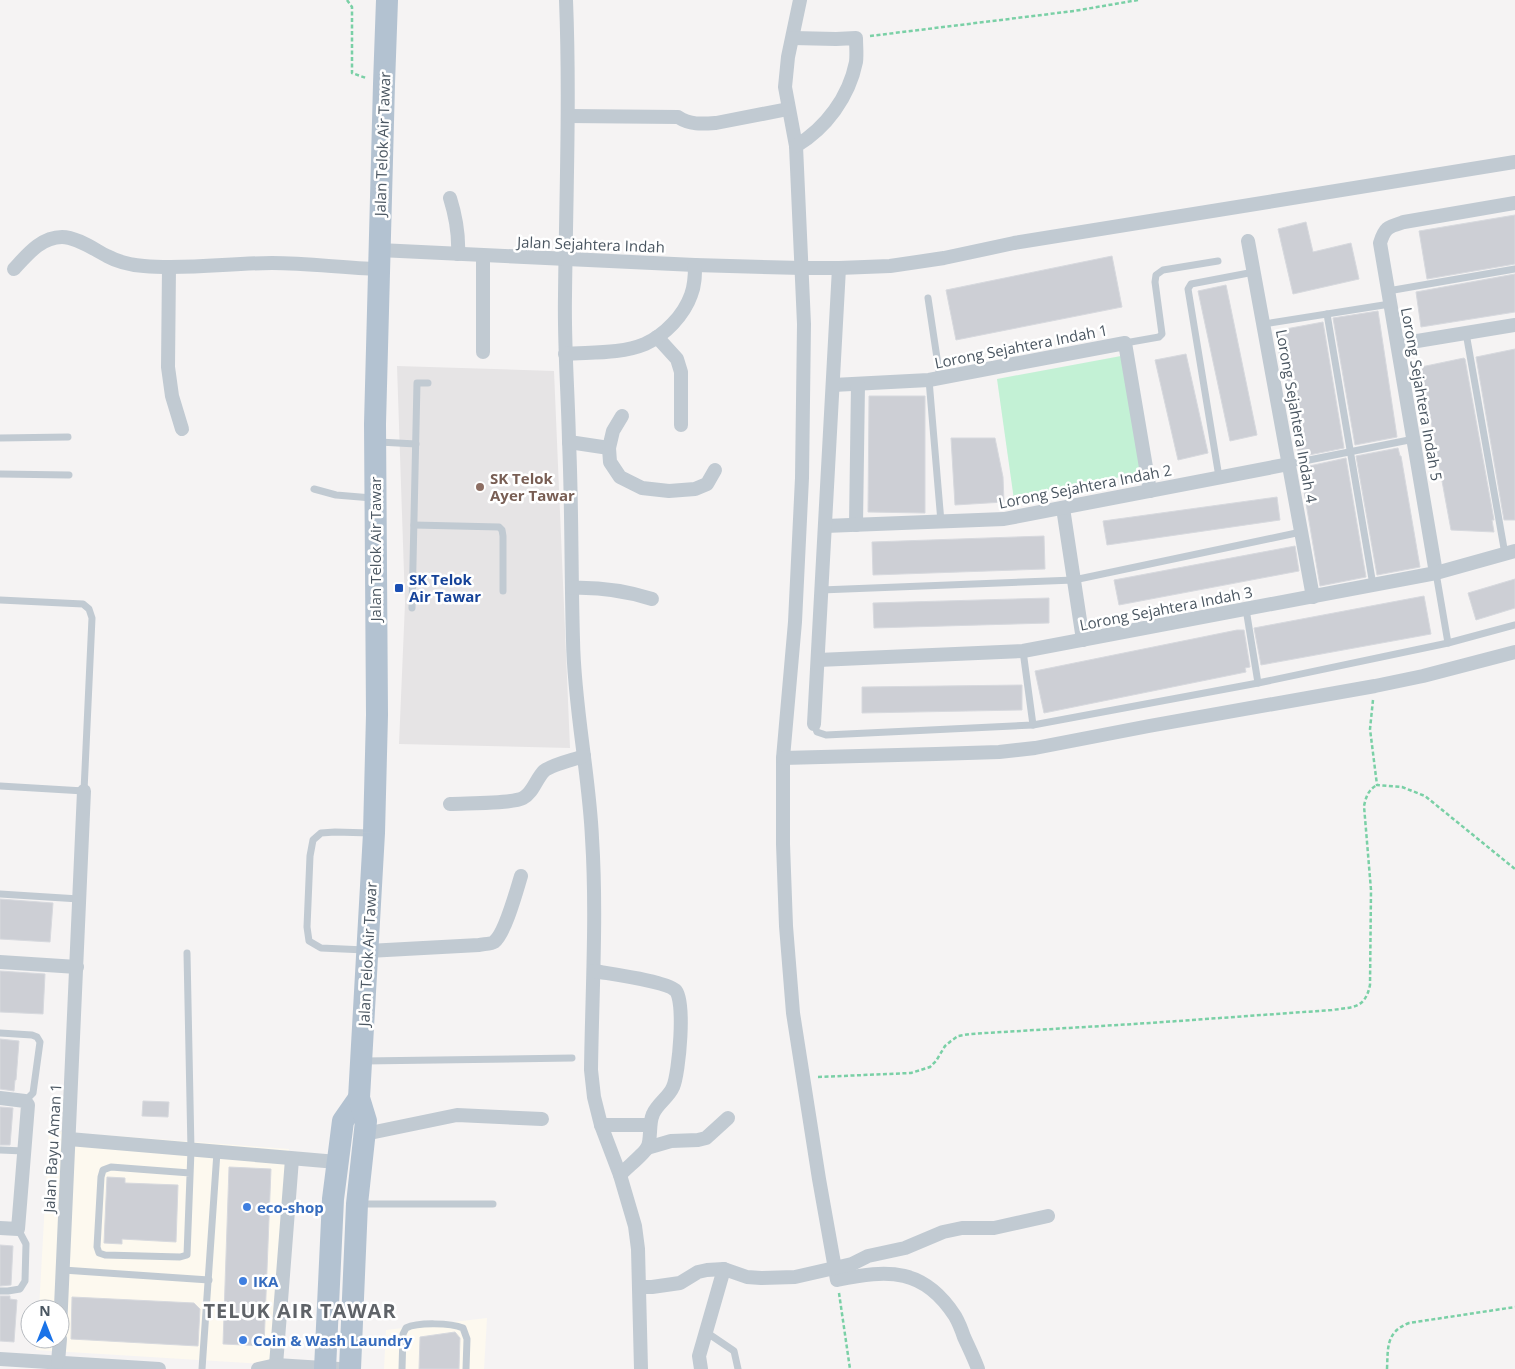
<svg xmlns="http://www.w3.org/2000/svg" width="1515" height="1369" font-family="'Open Sans',sans-serif">
<rect width="100%" height="100%" fill="#f5f3f3"/>
<!-- commercial -->
<g fill="#fdf9ef">
<path d="M49,1131L289,1149L280,1365L36,1350L37,1339H60V1309H39Z"/>
<path d="M487,1318L484,1369H384L386,1330Z"/>
</g>
<!-- education -->
<path fill="#e6e4e5" d="M397,366L554,371L570,748L399,744L405,603Z"/>
<!-- green -->
<path fill="#c3f1d5" d="M1121,356L1148,471L1014,500L997,379Z"/>
<!-- building -->
<g fill="#cdcfd5" stroke="#d7d9de">
<path d="M1515,215V264L1427,279L1419,231Z"/>
<path d="M1306,222L1313,252L1351,243L1359,279L1293,294L1278,229Z"/>
<path d="M1112,256L1122,307L956,340L946,290Z"/>
<path d="M1515,274V312L1421,327L1416,292Z"/>
<path d="M1226,285L1257,435L1230,441L1198,291Z"/>
<path d="M1378,311L1397,437L1355,445L1333,318Z"/>
<path d="M1323,322L1344,448L1299,457L1275,331Z"/>
<path d="M1515,349V520H1504L1476,357Z"/>
<path d="M1186,354L1208,453L1178,460L1155,360Z"/>
<path d="M1464,358L1465,359L1494,520H1492L1494,532L1451,530L1421,367Z"/>
<path d="M869,396H925V513L868,512Z"/>
<path d="M951,438H995L1003,477L1004,502L955,505Z"/>
<path d="M1398,448L1400,456H1401L1420,567L1377,575L1356,456Z"/>
<path d="M1346,458L1366,577L1320,586L1300,468Z"/>
<path d="M1277,497L1280,520L1107,545L1103,521Z"/>
<path d="M1044,536L1045,569L873,575L872,542Z"/>
<path d="M1295,546L1299,571L1119,605L1114,580Z"/>
<path d="M1515,579V608L1476,620L1468,593Z"/>
<path d="M1424,596L1431,634L1261,665L1254,628Z"/>
<path d="M1049,598V623L874,628L873,603Z"/>
<path d="M1237,630H1244L1250,667L1245,668L1246,672L1044,713L1035,671Z"/>
<path d="M1022,685V710L862,713V687Z"/>
<path d="M0,899L53,903L50,942L0,939Z"/>
<path d="M0,971L45,974L43,1014L0,1012Z"/>
<path d="M0,1039L19,1041L16,1080H15L14,1091L0,1089Z"/>
<path d="M143,1101L169,1102L168,1117L142,1116Z"/>
<path d="M0,1107L13,1108L10,1145H0Z"/>
<path d="M229,1167L271,1169L264,1346L223,1344Z"/>
<path d="M107,1177L125,1178V1183L178,1185L176,1242L122,1239V1244L104,1243Z"/>
<path d="M0,1245L13,1246L11,1285L0,1286Z"/>
<path d="M0,1296H10V1299L17,1300L14,1342L0,1341Z"/>
<path d="M72,1297L194,1303L200,1309L198,1346L71,1339Z"/>
<path d="M455,1332L460,1338L459,1369H419L420,1337Z"/>
</g>
<g fill="none" stroke-linecap="round" stroke-linejoin="round">
<!-- path -->
<g stroke="#7ad0a6" stroke-width="2.5" stroke-dasharray="4 2.5" stroke-linecap="butt">
<path d="M347,0L352,7V73L366,78"/>
<path d="M870,36L1074,11L1138,0"/>
<path d="M1373,700L1370,729L1377,785L1402,787L1425,796L1515,869"/>
<path d="M818,1077L911,1073L930,1067L936,1061L945,1046L951,1041L958,1036L970,1034L1150,1023L1332,1010C1353,1007 1365,1009 1370,985L1371,890L1364,806C1366,797 1368,790 1377,785"/>
<path d="M839,1293L850,1369"/>
<path d="M1387,1369C1388,1347 1386,1332 1409,1323L1515,1307"/>
</g>
<!-- service -->
<g stroke="#c1cad2" stroke-width="7">
<path d="M1388,291L1515,269"/>
<path d="M928,298L940,378"/>
<path d="M1327,314L1373,585"/>
<path d="M1264,324L1390,304"/>
<path d="M1466,333L1505,554"/>
<path d="M1125,343L1159,337L1162,334L1155,282L1156,275L1163,270L1218,261"/>
<path d="M929,380L941,522"/>
<path d="M0,438L68,437"/>
<path d="M379,442L416,444"/>
<path d="M1289,464L1414,439"/>
<path d="M0,474L69,475"/>
<path d="M1219,477L1188,289L1191,284L1254,272"/>
<path d="M314,489L336,495L372,498"/>
<path d="M414,525L499,527L502,530L503,536V591"/>
<path d="M1436,573L1448,643"/>
<path d="M821,590L1074,580L1301,532"/>
<path d="M0,600L83,604L89,609L92,618L84,791L0,786"/>
<path d="M412,608L417,383H428"/>
<path d="M1246,609L1258,683"/>
<path d="M1023,651L1033,725"/>
<path d="M814,724L817,732L826,735L1033,725L1258,683L1448,643L1515,625"/>
<path d="M0,894L79,899"/>
<path d="M365,950L321,948L309,941L307,927L310,856L313,840L321,833L335,832L371,833"/>
<path d="M187,953L191,1150L187,1255L180,1257L105,1255L99,1253L97,1247L101,1177L103,1170L111,1167L190,1173"/>
<path d="M0,1033L32,1035L37,1037L40,1042L33,1093L25,1101"/>
<path d="M364,1061L572,1058"/>
<path d="M0,1150L24,1151"/>
<path d="M360,1204H493"/>
<path d="M63,1270L209,1280"/>
<path d="M0,1291H8L20,1289L25,1281L26,1244L18,1229"/>
<path d="M706,1332L734,1351L738,1369"/>
<path d="M202,1369L217,1152"/>
<path d="M402,1369L403,1334L406,1328C418,1322 451,1323 463,1328L467,1339L466,1369"/>
</g>
<!-- minor -->
<g stroke="#c1cad2" stroke-width="14">
<path d="M566,0C570,99 566,197 565,296C564,344 568,393 569,441C572,508 571,574 573,640C574,707 589,772 592,838C597,915 592,993 591,1070L594,1097L601,1125L620,1175L635,1226L638,1249L641,1369"/>
<path d="M800,0L788,57L785,87L796,146L804,324L802,478L795,622L783,758V844L786,926L793,1013L819,1179L837,1280C889,1269 924,1268 955,1316C959,1323 962,1331 964,1337C969,1348 974,1358 978,1369"/>
<path d="M793,38L836,39L856,38C856,46 857,54 856,62C849,97 826,128 796,146"/>
<path d="M568,116L678,117C690,125 702,124 716,123L788,109"/>
<path d="M450,198C456,217 459,234 458,254"/>
<path d="M1248,241L1313,597"/>
<path d="M379,250L695,265L802,268H839L890,266L944,258L1014,243L1515,162"/>
<path d="M483,256V352"/>
<path d="M169,267L168,367L172,396L182,429"/>
<path d="M14,269C27,255 41,237 62,237C77,237 95,250 107,256C118,262 131,265 144,266C186,270 230,263 272,263C308,263 343,268 378,269"/>
<path d="M657,337L677,359L681,372V425"/>
<path d="M1405,343L1515,325"/>
<path d="M565,354C591,352 621,354 645,344C665,335 684,315 691,295C695,285 695,275 695,265"/>
<path d="M833,385L929,380L1125,343L1150,491"/>
<path d="M569,442L609,448L610,462L620,477L642,488L669,491L695,489L707,484L715,470"/>
<path d="M609,448L613,431L622,416"/>
<path d="M1063,508L1083,640"/>
<path d="M856,525L858,384"/>
<path d="M825,526L1004,519L1289,464"/>
<path d="M1436,573L1380,243C1385,227 1388,227 1404,222L1515,203"/>
<path d="M572,588C600,587 626,591 652,599"/>
<path d="M818,660L1023,651L1436,573L1515,551"/>
<path d="M814,724L839,268"/>
<path d="M783,758L936,754L999,752L1035,748L1149,726L1375,686L1423,676L1515,652"/>
<path d="M450,804C465,803 511,804 523,798C533,793 536,779 544,771C553,764 573,760 584,756"/>
<path d="M368,951L479,945C483,944 491,944 494,942C505,934 517,889 521,876"/>
<path d="M0,962L77,967"/>
<path d="M594,971C610,974 665,981 675,990C686,998 679,1074 673,1087C669,1097 657,1104 653,1114C648,1125 652,1140 647,1148C644,1154 625,1169 620,1175"/>
<path d="M0,1098L25,1101L28,1105L18,1229L0,1228"/>
<path d="M601,1125H649"/>
<path d="M365,1134L457,1115L542,1119"/>
<path d="M69,1139L337,1162"/>
<path d="M647,1148L671,1141L698,1140L706,1138L728,1118"/>
<path d="M639,1287H652L680,1283L698,1272L707,1270L724,1269L747,1277L761,1278L795,1277L852,1264L868,1256L905,1248L943,1232L962,1228H994L1048,1216"/>
<path d="M60,1329L84,791"/>
<path d="M0,1359L159,1369"/>
<path d="M58,1362L60,1339"/>
<path d="M276,1365L292,1159"/>
<path d="M258,1369L276,1365L339,1369"/>
<path d="M701,1369L699,1356L724,1269"/>
</g>
<!-- primary -->
<g stroke="#b3c2d1" stroke-width="22">
<path d="M325,1369L333,1199L343,1121L359,1098"/>
<path d="M350,1369L357,1204L366,1121L359,1098L374,833L377,715L375,424L384,84L387,0"/>
</g>
</g>
<!-- markers -->
<circle fill="#8d6e63" stroke="#fff" stroke-width="2" cx="480" cy="487" r="5"/>
<rect fill="#1a4fb4" stroke="#fff" stroke-width="2" x="394" y="583" width="10" height="10" rx="2.5"/>
<g fill="#3f7fe0" stroke="#fff" stroke-width="2">
<circle cx="247" cy="1207" r="5"/>
<circle cx="243" cy="1281" r="5"/>
<circle cx="243" cy="1340" r="5"/>
</g>
<g text-anchor="middle" dominant-baseline="central" stroke-width="5" stroke-linejoin="round" paint-order="stroke">
<!-- street labels -->
<g font-size="15" fill="#4a5661" stroke="#fff">
<text transform="translate(382 144) rotate(-88)">Jalan Telok Air Tawar</text>
<text transform="translate(591 244) rotate(2)">Jalan Sejahtera Indah</text>
<text transform="translate(1021 346) rotate(-11)">Lorong Sejahtera Indah 1</text>
<text transform="translate(1422 394) rotate(80)">Lorong Sejahtera Indah 5</text>
<text transform="translate(1297 416) rotate(80)">Lorong Sejahtera Indah 4</text>
<text transform="translate(1085 486) rotate(-11)">Lorong Sejahtera Indah 2</text>
<text transform="translate(375 549) rotate(-90)">Jalan Telok Air Tawar</text>
<text transform="translate(1166 608) rotate(-11)">Lorong Sejahtera Indah 3</text>
<text transform="translate(367 954) rotate(-87)">Jalan Telok Air Tawar</text>
<text transform="translate(52 1148) rotate(-87)">Jalan Bayu Aman 1</text>
</g>
<!-- education labels -->
<g font-size="15" font-weight="bold" fill="#785e54" stroke="#fff" text-anchor="start">
<text x="490" y="478">SK Telok<tspan x="490" dy="17">Ayer Tawar</tspan></text>
</g>
<!-- transit labels -->
<g font-size="15" font-weight="bold" fill="#164399" stroke="#fff" text-anchor="start">
<text x="409" y="579">SK Telok<tspan x="409" dy="17">Air Tawar</tspan></text>
</g>
<!-- shop labels -->
<g font-size="15" font-weight="bold" fill="#366cbe" stroke="#fff" text-anchor="start">
<text x="257" y="1207">eco-shop</text>
<text x="253" y="1281">IKA</text>
<text x="253" y="1340">Coin &amp; Wash Laundry</text>
</g>
<!-- district labels -->
<g font-size="20" font-weight="bold" letter-spacing="1" fill="#5f6368" stroke="#fff">
<text x="300" y="1310">TELUK AIR TAWAR</text>
</g>
</g>
<!-- north arrow -->
<g transform="translate(45 1324)"><circle r="24" fill="#ffffff" stroke="#b7bbc0"/>
<path d="M0-4L9 19L0 12L-9 19Z" fill="#1a73e8"/>
<text y="-8" font-size="14" font-weight="bold" text-anchor="middle" fill="#4a5661">N</text>
</g>
</svg>
